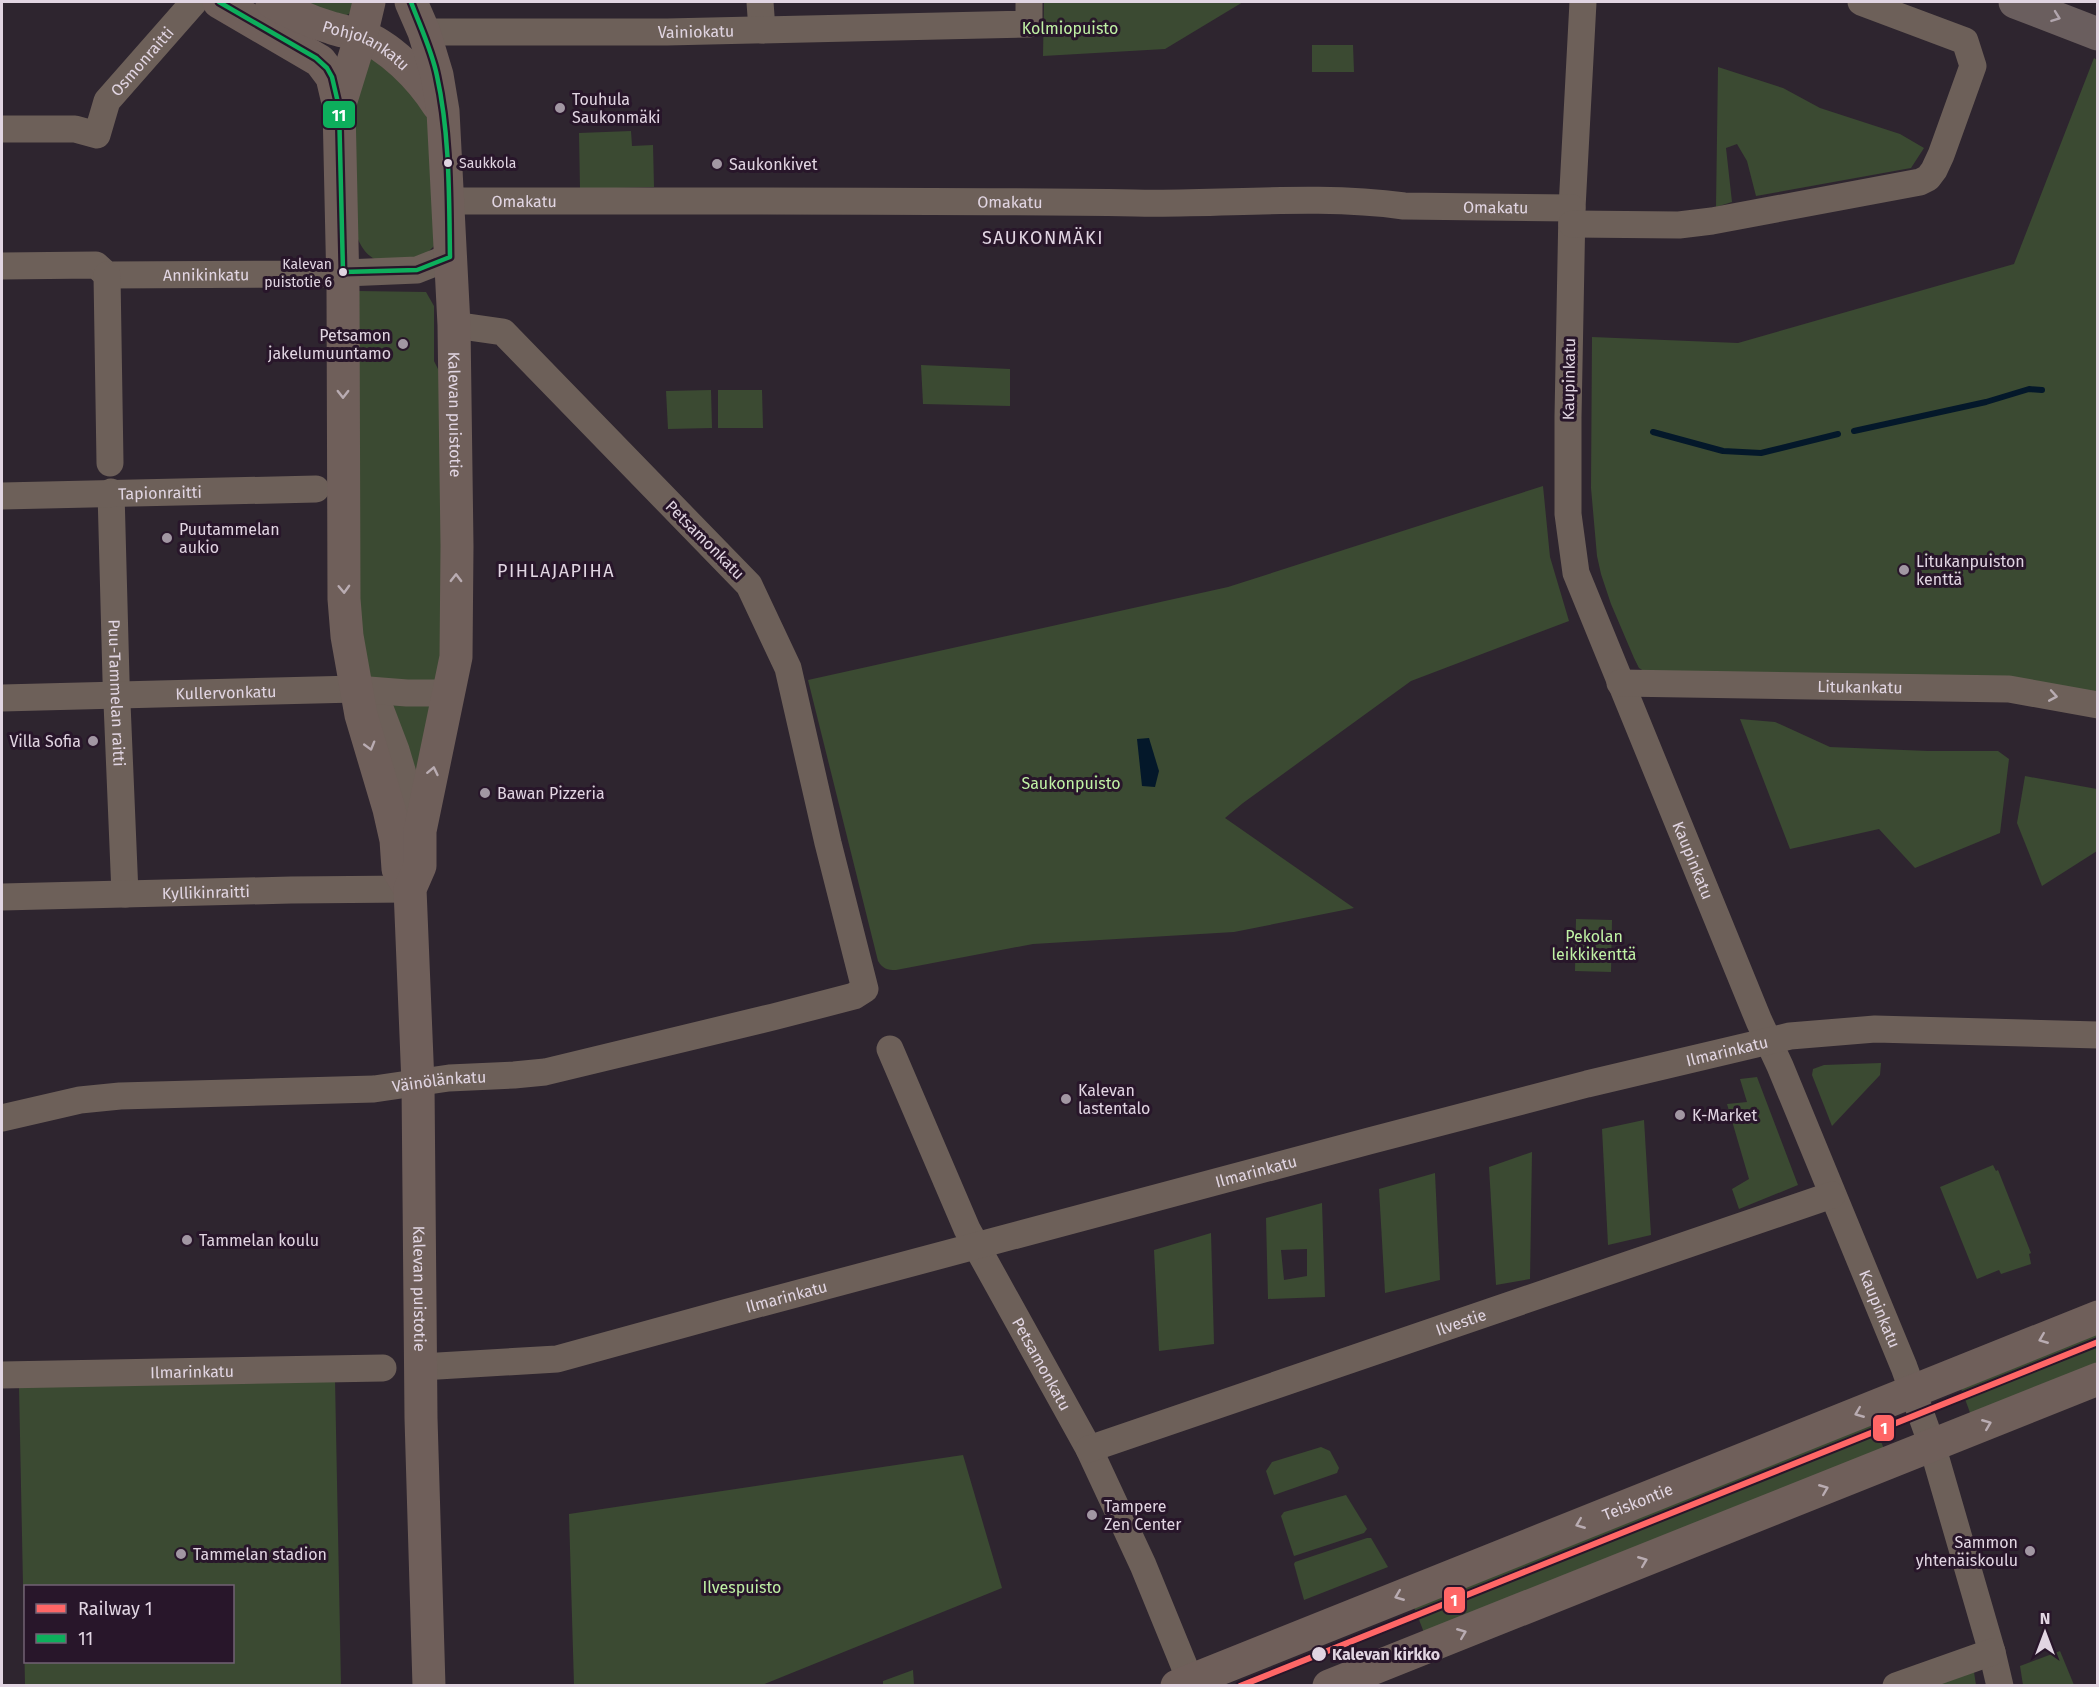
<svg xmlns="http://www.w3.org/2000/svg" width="2099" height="1687" font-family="'Fira Sans',sans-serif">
<rect width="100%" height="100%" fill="#2e252f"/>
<!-- green -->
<g fill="#3b4a32" fill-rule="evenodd">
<path d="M292,2H362L356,10L343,17Z"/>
<path d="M1044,2H1243L1165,49L1043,56Z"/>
<path d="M1312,45H1353L1354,72H1312Z"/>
<path d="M373,57L428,104L434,246L419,261C390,262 370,269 357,237L352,122L364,64Z"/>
<path d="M2094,58L2097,60V694L1644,671L1639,668L1634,658L1611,604L1601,574L1597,556L1591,488L1592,337L1738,343L2014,264Z"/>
<path d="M1718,67L1783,88L1820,108L1900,134L1924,148L1911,168L1756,196L1747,161L1737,144L1726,148L1732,202L1716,207Z"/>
<path d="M631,131L632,146L653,145L654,187L580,189L579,133Z"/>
<path d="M358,291L426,292L434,306V361L442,377L447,615L436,681L378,683L367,674L358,661Z"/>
<path d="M921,365L1010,369V406L923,404Z"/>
<path d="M711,390L712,428L668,429L666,391Z"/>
<path d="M718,390H762L763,428H718Z"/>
<path d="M1543,486L1550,557L1569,621L1411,681L1243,803L1225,818L1354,908L1234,932L1033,944L896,970C887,970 883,969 878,961L808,680L1228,587Z"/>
<path d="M386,702H433L416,786Z"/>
<path d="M1740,719L1775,722L1830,747L1928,751H1998L2009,759L2000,833L1915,868L1879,829L1790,849Z"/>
<path d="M2025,776L2097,789V851L2042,886L2017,823Z"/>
<path d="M1576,919L1612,920L1611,972L1575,971Z"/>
<path d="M1881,1063L1880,1075L1832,1126L1812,1075L1813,1069L1824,1065Z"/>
<path d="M1757,1077L1798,1185L1739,1209L1732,1189L1749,1179L1727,1104L1747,1102L1740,1079Z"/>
<path d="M1644,1120L1651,1235L1608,1245L1602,1129Z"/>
<path d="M1532,1152L1530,1279L1496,1285L1489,1167Z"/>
<path d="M1993,1165L1996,1171L1998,1170L2031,1253L2029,1254L2031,1264L2001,1274L1999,1270L1977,1279L1940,1187Z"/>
<path d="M1435,1173L1440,1280L1385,1293L1379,1189Z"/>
<path d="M1322,1203L1325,1297L1268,1299L1266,1218ZM1307,1249V1276L1284,1280L1281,1250Z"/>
<path d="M1211,1233L1214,1344L1159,1351L1154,1250Z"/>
<path d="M2097,1328V1366L1972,1418L1959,1383Z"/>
<path d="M335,1379L341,1685H25L19,1386ZM26,1586H232V1662H26Z"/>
<path d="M1871,1418L1885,1451L1425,1635L1412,1602Z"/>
<path d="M1321,1447L1330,1451L1339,1468L1337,1473L1274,1495L1266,1471L1272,1462Z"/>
<path d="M963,1455L1002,1588L762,1685H574L569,1514Z"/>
<path d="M1346,1495L1367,1529L1364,1533L1294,1556L1281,1516L1284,1512Z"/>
<path d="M1367,1538H1371L1388,1567L1304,1600L1294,1564L1295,1562Z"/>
<path d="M2060,1651L2074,1685H2023L2020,1666Z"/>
<path d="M913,1670L914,1685H883V1681Z"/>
<path d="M1974,1672L1976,1685H1935Z"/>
</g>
<!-- water -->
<path fill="#04182a" d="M1149,738L1159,771L1155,787L1142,786L1137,739Z"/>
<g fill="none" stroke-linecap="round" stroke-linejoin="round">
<!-- stream -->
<g stroke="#04182a" stroke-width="6">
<path d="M1854,431L1986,402L2029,389L2042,390"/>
<path d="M1653,432L1723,451L1761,453L1838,434"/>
</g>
<!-- minor -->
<g stroke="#6d6059" stroke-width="27">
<path d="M760,2L762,30"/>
<path id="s1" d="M1583,2L1572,208L1568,417V514L1576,573L1759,1021L1780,1066L1904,1367L1932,1445L1992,1652L2000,1686"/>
<path id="s2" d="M424,32H667L1029,24V2"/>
<path id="s3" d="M2,129H75L97,135L107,101L194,2"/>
<path id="s4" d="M449,201C678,201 906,200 1135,203C1225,205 1315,194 1404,206L1572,208"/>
<path d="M1572,224L1679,225L1712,221L1920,182L1928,178L1934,170L1941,155L1973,66L1965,41L1861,2"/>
<path id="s5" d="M2,266L96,265L107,275L321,274L417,270L450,257"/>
<path d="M107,275L110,463"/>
<path id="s6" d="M111,492L116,679L125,894"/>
<path id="s7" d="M2,496L316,489"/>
<path id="s8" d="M1620,683L2009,689L2098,705"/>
<path d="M356,689L380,708L396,750L420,831"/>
<path id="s9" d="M2,698L356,689L407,693H450"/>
<path id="s10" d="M2,897L291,890L410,889"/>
<path id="s11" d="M890,1049L967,1229L1089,1449L1143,1565L1190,1680"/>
<path id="s12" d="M2,1118L80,1100L120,1096L374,1089L449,1078L514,1075L545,1072L773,1017L854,996L865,989L828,843L788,668L749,585L503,332L454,325"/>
<path id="s13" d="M421,1367L557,1359L728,1312L1369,1141L1587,1084L1790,1036L1875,1029L2098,1035"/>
<path id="s14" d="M2,1375L383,1368"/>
<path id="s15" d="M1089,1449L1832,1195"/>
<path d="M1896,1686L1992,1652"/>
</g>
<!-- major -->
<g stroke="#6f5f5a" stroke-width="33">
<path d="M219,2L320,61L332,77L339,107"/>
<path id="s16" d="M272,2C290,13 311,22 332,28C340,31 350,32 359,35C389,45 421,78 438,105"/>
<path d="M369,2L361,36L339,107L343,289L344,599L347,636L361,715L389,809L396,840L398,869L410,889"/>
<path id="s17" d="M411,2L424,32L437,75L443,111L454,325L457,546L456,657L420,831V866L410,889L418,1084L421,1418L429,1686"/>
<path id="s18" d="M1177,1686L2098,1317"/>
<path d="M1329,1686L2098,1379"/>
</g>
<!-- highway -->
<path stroke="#6a5e5e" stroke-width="33" d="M2015,2L2098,34"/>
<!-- bus-1 casing -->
<g stroke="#28162a" stroke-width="9">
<path id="bus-1" d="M219,2L316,58L327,68L332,77L339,107L343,272L417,270L450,257C449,197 450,135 437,76C432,51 420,26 411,2"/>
</g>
<!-- bus-1 -->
<use href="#bus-1" stroke="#0daf5c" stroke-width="4.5"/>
<!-- rail-1 casing -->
<g stroke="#28162a" stroke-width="10">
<path id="rail-1" d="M1240,1686L2098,1342"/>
</g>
<!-- rail-1 -->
<use href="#rail-1" stroke="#f66" stroke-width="6"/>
</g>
<!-- one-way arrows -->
<defs><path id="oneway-chevron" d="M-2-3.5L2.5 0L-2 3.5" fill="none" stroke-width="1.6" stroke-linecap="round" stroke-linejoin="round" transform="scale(1.5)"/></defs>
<use stroke="#b1a5ad" href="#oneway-chevron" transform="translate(2056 17) rotate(20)"/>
<g stroke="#b9acb2">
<use href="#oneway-chevron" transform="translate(343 394) rotate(90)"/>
<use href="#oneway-chevron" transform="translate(456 578) rotate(-89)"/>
<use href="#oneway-chevron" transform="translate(344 589) rotate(88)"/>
<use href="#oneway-chevron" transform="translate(370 746) rotate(74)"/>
<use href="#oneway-chevron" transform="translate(433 771) rotate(-78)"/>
<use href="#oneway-chevron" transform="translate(2043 1339) rotate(158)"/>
<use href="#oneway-chevron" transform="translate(1859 1413) rotate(158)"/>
<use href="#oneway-chevron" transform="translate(1987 1424) rotate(-22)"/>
<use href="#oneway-chevron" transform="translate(1824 1489) rotate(-22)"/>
<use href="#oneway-chevron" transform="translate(1580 1524) rotate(158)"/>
<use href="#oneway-chevron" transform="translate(1643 1561) rotate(-22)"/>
<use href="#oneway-chevron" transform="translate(1399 1596) rotate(158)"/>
<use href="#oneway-chevron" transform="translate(1462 1633) rotate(-22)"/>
</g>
<use stroke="#b8acb2" href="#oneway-chevron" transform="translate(2053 696) rotate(10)"/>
<!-- markers -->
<g fill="#a297a3" stroke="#28162a" stroke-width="2">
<circle cx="560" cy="108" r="6"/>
<circle cx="717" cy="164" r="6"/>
<circle cx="403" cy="344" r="6"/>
<circle cx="167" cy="538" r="6"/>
<circle cx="1904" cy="570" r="6"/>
<circle cx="93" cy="741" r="6"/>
<circle cx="485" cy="793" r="6"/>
<circle cx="1066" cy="1099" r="6"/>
<circle cx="1680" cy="1115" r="6"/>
<circle cx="187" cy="1240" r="6"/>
<circle cx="1092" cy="1515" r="6"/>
<circle cx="2030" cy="1551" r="6"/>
<circle cx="181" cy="1554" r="6"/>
</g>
<g fill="#e1d5e2" stroke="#28162a" stroke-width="2">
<circle cx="448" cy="163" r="5"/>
<circle cx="343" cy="272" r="5"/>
<circle cx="1319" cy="1654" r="8"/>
</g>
<g text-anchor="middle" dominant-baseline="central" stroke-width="6" stroke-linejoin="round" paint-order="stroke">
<!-- bus labels -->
<g font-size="14" fill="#e1d5e2" stroke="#28162a" text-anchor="start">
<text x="459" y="163">Saukkola</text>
<text x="332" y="264" text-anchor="end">Kalevan<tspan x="332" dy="18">puistotie 6</tspan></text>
</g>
<!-- park labels -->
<g font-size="16" fill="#c0f2a5" stroke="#28162a">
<text x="1070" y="28">Kolmiopuisto</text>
<text x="1071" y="783">Saukonpuisto</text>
<text x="1594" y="936">Pekolan<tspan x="1594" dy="18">leikkikenttä</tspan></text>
<text x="742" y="1587">Ilvespuisto</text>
</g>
<!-- street labels -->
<g font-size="16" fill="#e1d5e2" stroke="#28162a">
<text stroke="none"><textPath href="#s2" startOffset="272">Vainiokatu</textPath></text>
<text stroke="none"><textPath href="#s16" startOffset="104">Pohjolankatu</textPath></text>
<text stroke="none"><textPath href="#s3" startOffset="184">Osmonraitti</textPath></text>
<text stroke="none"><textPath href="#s4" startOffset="75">Omakatu</textPath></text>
<text stroke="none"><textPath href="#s4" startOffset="561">Omakatu</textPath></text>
<text stroke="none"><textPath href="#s4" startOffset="1047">Omakatu</textPath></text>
<text stroke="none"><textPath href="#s5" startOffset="208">Annikinkatu</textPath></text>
<text transform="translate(1569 379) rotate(-89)">Kaupinkatu</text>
<text stroke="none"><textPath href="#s17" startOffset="418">Kalevan puistotie</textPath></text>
<text stroke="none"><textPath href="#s7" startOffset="158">Tapionraitti</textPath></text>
<text transform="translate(705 540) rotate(45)">Petsamonkatu</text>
<text stroke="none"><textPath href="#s8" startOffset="240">Litukankatu</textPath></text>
<text stroke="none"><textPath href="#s9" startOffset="224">Kullervonkatu</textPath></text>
<text stroke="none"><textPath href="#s6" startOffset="201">Puu-Tammelan raitti</textPath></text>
<text stroke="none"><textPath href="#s1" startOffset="882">Kaupinkatu</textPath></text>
<text stroke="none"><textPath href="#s10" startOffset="204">Kyllikinraitti</textPath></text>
<text stroke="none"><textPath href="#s13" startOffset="1346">Ilmarinkatu</textPath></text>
<text stroke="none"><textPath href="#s12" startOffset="440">Väinölänkatu</textPath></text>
<text stroke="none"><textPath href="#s13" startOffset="860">Ilmarinkatu</textPath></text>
<text stroke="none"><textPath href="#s17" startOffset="1298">Kalevan puistotie</textPath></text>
<text stroke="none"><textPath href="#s13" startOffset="374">Ilmarinkatu</textPath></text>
<text stroke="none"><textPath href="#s1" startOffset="1368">Kaupinkatu</textPath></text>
<text stroke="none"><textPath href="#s15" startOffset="393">Ilvestie</textPath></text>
<text stroke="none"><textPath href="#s11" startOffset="350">Petsamonkatu</textPath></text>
<text stroke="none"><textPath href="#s14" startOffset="190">Ilmarinkatu</textPath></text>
<text stroke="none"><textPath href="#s18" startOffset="496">Teiskontie</textPath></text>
</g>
<!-- poi labels -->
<g font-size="16" fill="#e1d5e2" stroke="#28162a" text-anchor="start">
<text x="572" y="99">Touhula<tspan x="572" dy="18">Saukonmäki</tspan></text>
<text x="729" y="164">Saukonkivet</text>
<text x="391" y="335" text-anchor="end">Petsamon<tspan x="391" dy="18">jakelumuuntamo</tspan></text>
<text x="179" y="529">Puutammelan<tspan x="179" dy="18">aukio</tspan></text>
<text x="1916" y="561">Litukanpuiston<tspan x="1916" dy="18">kenttä</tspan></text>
<text x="81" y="741" text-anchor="end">Villa Sofia</text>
<text x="497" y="793">Bawan Pizzeria</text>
<text x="1078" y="1090">Kalevan<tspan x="1078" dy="18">lastentalo</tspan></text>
<text x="1692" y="1115">K-Market</text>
<text x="199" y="1240">Tammelan koulu</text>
<text x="1104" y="1506">Tampere<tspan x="1104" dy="18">Zen Center</tspan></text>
<text x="2018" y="1542" text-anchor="end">Sammon<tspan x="2018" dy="18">yhtenäiskoulu</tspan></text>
<text x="193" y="1554">Tammelan stadion</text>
</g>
<!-- stop labels -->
<g font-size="16" font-weight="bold" fill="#e1d5e2" stroke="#28162a" text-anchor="start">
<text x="1332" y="1654">Kalevan kirkko</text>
</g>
<!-- neighbourhood labels -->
<g font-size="18" letter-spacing="1.5" fill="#e1d5e2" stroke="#28162a">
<text x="1043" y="238">SAUKONMÄKI</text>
<text x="556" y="571">PIHLAJAPIHA</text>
</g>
</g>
<g stroke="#28162a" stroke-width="2">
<rect x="322" y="100" width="34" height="29" rx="6" fill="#0daf5c"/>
<rect x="1872" y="1414" width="23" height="28" rx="6" fill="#f66"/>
<rect x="1443" y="1586" width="23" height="28" rx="6" fill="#f66"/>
</g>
<g font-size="16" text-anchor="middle" font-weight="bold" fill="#fff">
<text x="339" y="121">11</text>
<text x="1884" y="1434">1</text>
<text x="1454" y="1606">1</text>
</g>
<!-- border -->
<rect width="2099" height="1687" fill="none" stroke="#e1d5e2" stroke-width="6"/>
<!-- legend -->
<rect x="24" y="1585" width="210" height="78" fill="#28162a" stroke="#726274" stroke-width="1.5"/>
<rect x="36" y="1604" width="30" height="9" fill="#ff6666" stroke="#726274" stroke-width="1.5"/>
<text x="78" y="1615" font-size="18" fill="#e1d5e2">Railway 1</text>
<rect x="36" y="1634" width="30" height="9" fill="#0daf5c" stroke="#726274" stroke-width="1.5"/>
<text x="78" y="1645" font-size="18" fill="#e1d5e2">11</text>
<!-- north arrow -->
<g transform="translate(2045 1633)" stroke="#28162a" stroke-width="4.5" paint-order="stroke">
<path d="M0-4.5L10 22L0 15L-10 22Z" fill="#e1d5e2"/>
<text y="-9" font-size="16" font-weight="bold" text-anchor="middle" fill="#e1d5e2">N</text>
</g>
</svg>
